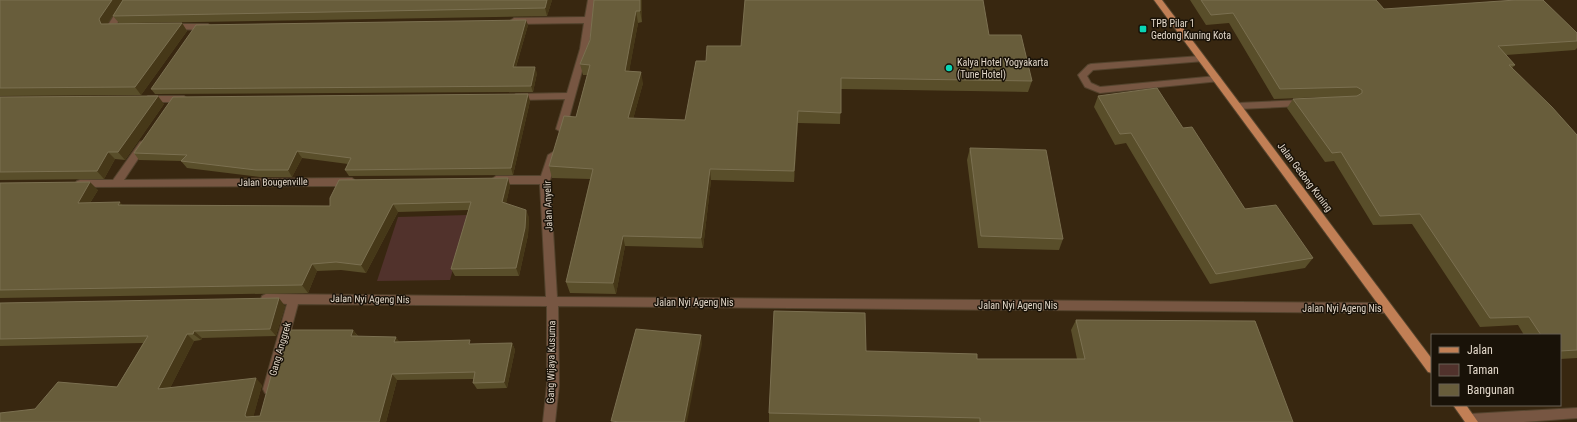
<svg xmlns="http://www.w3.org/2000/svg" width="1577" height="422" font-family="'Roboto Condensed',sans-serif">
<rect width="100%" height="100%" fill="#382710"/>
<!-- green -->
<path fill="#51322c" d="M468,215L450,280L377,281L398,217Z"/>
<g fill="none" stroke-linecap="round" stroke-linejoin="round">
<!-- service casing -->
<g stroke="#53432d" stroke-width="2">
<g id="service">
<path d="M1201,56L1204,57L1205,59L1204,61L1093,70L1087,76L1091,83L1100,87L1217,76L1220,77L1221,79L1220,81L1100,93L1085,87L1078,75L1088,65L1091,64Z"/>
<path d="M1577,408V418L1524,422H1465L1464,420L1466,416L1470,414Z"/>
</g>
</g>
<!-- minor casing -->
<g stroke="#53432d" stroke-width="2">
<g id="minor">
<path d="M124,0H132L113,30H107L106,28Z"/>
<path d="M588,0H596L588,49L566,129L561,132L556,129L565,99L516,100L512,97L516,94L567,93L580,49L584,23L514,24L510,21L514,18L585,17Z"/>
<path d="M172,24H208L212,27L208,30L169,29L168,27Z"/>
<path d="M148,96H184L188,99L184,102H148L144,99Z"/>
<path d="M1302,100L1306,103L1302,106L1238,109L1233,106L1238,103Z"/>
<path d="M143,141L148,144L124,180L352,178L357,182L352,186L77,187L75,184L77,181L80,180H113L140,142Z"/>
<path d="M553,152L558,155L550,180L557,297L1387,303L1391,305L1392,308L1391,311L1387,313L558,306L559,385L555,422H543L547,385V306L298,304L275,389L273,393L269,394L265,393L263,389L287,304L262,302L261,299L262,296L266,294L546,297L540,184H496L491,180L496,176H541L548,155Z"/>
</g>
</g>
<!-- primary casing -->
<g stroke="#53432d" stroke-width="2">
<g id="primary">
<path d="M1154,0H1162L1432,359V373L1428,372Z"/>
<path d="M1453,405H1466L1478,422H1465Z"/>
</g>
</g>
<!-- service -->
<use href="#service" fill="#775642" fill-rule="evenodd"/>
<!-- minor -->
<use href="#minor" fill="#775642" fill-rule="evenodd"/>
<!-- primary -->
<use href="#primary" fill="#c17f55" fill-rule="evenodd"/>
</g>
<!-- wall -->
<g fill="#594e2a" fill-rule="evenodd">
<path d="M0,0H552L547,16L136,23H182L187,31L141,95L0,96ZM117,10L113,16L119,23L107,24Z"/>
<path d="M594,0H642V22L638,23L629,71L643,83L633,119L685,120L706,61L741,46L989,35L1032,81L1028,92L841,89L840,124L798,123L794,182L711,180L703,248L625,246L616,294L570,293L566,282L590,179L552,178L549,166L576,117L587,75H583L580,64L590,40Z"/>
<path d="M1190,0H1376L1384,9L1577,33V48L1575,50L1506,55L1515,65L1512,68L1577,135V358L1560,359V335H1524L1518,325L1480,327L1412,224L1373,225L1334,161L1325,162L1287,108L1293,99L1327,97L1274,99L1229,23L1206,25Z"/>
<path d="M528,25L516,67L537,73L533,92L155,94L151,89Z"/>
<path d="M1098,96L1183,128L1245,209L1313,258L1305,268L1210,284L1126,143L1115,145L1094,107Z"/>
<path d="M0,97L164,104L125,160L115,159L104,179L0,180Z"/>
<path d="M530,101L513,175L349,176L345,170L348,164L302,158L292,177H260L187,168L181,161H182L139,160L134,153Z"/>
<path d="M970,148L1063,239L1059,250L978,248L967,160Z"/>
<path d="M508,178L510,186L506,203L529,217L528,235L519,276H455L451,269L469,210L398,212L366,273L341,270L317,271L308,293L0,298V183L98,190L90,203L123,205L330,206Z"/>
<path d="M0,303L285,306L276,336L202,338L201,340L194,341L170,388L262,385L253,417L260,416L274,376L353,330L358,336L400,342L472,344L512,343L515,350L507,388L477,389L473,383L474,379L397,380L386,422L35,409L117,387L143,343L0,346Z"/>
<path d="M1076,320L1293,422H769V413L977,359H1077L1071,330Z"/>
</g>
<!-- shaded-wall -->
<g fill="#463818">
<path d="M112,0H123L105,27L101,24L99,19Z"/>
<path d="M547,0H552L547,16L545,8Z"/>
<path d="M640,0H642V22L640,11Z"/>
<path d="M636,11L638,23L627,83L625,71Z"/>
<path d="M526,20L528,25L514,73L513,67Z"/>
<path d="M182,23L187,31L141,95L135,87Z"/>
<path d="M535,67L537,73L533,92L531,86Z"/>
<path d="M641,72L643,83L630,130L628,118Z"/>
<path d="M528,94L530,101L513,175L511,168Z"/>
<path d="M158,96L164,104L125,160L118,152Z"/>
<path d="M798,111V123L794,182V171Z"/>
<path d="M297,151L302,158L292,177L288,170Z"/>
<path d="M108,152L115,159L104,179L97,171Z"/>
<path d="M710,169L711,180L703,248L701,238Z"/>
<path d="M508,178L510,186L505,209L502,202Z"/>
<path d="M90,182L98,190L85,211L78,203Z"/>
<path d="M120,202L127,210L118,205Z"/>
<path d="M393,204L398,212L366,273L361,265Z"/>
<path d="M526,210L529,217L528,235L519,276L516,268Z"/>
<path d="M623,236L625,246L616,294L613,283Z"/>
<path d="M312,264L317,271L308,293L302,285Z"/>
<path d="M279,298L285,306L276,336L270,329Z"/>
<path d="M353,330L358,337L351,336Z"/>
<path d="M194,331L202,338L201,340L193,334Z"/>
<path d="M187,334L194,341L166,396L158,389Z"/>
<path d="M701,335L702,344L687,422H684Z"/>
<path d="M396,337L401,344L394,342Z"/>
<path d="M512,343L515,350L507,388L504,382Z"/>
<path d="M392,374L397,380L386,422H379Z"/>
<path d="M256,378L262,385L252,422L245,415Z"/>
</g>
<!-- building -->
<g fill="#685d3b" stroke="#7b7051">
<path d="M0,0H112L99,19L101,24L182,23L135,87L0,88Z"/>
<path d="M123,0H547L545,8L113,16Z"/>
<path d="M594,0H640V11H636L625,71L641,72L628,118L685,120L696,61H706L707,46H741L745,0H983L989,35H1021L1032,81L841,78V113L798,111L794,171L710,169L701,238L623,236L613,283L566,282L593,169L549,166L564,116L576,117L590,65L580,64L590,40Z"/>
<path d="M1201,0H1376L1384,9L1516,0H1543L1577,33V41L1498,46L1515,65H1509L1552,107L1577,135V350L1560,351V335H1541L1529,317L1490,318L1420,214L1380,216L1341,152L1332,153L1293,99L1357,96L1362,93V90L1357,87L1280,89L1233,13L1211,15Z"/>
<path d="M526,20L513,67H535L531,86L151,89L196,25Z"/>
<path d="M1157,88L1183,128L1192,127L1245,209L1276,205L1313,258L1216,274L1131,133L1120,134L1098,96Z"/>
<path d="M528,94L511,168L345,170L351,158L297,151L288,170H256L181,161L187,155L134,153L173,97Z"/>
<path d="M158,96L118,152H108L97,171L0,172V97Z"/>
<path d="M970,148L1046,150L1063,239L981,236Z"/>
<path d="M508,178L502,202L526,210L525,228L516,268L451,269L471,202L393,204L361,265L336,262L312,264L302,285L0,290V183L90,182L78,203L120,202L118,205L330,206V198L339,180Z"/>
<path d="M279,298L270,329L194,331L193,334H187L158,389L256,378L245,415L246,417L260,416L271,376H274L291,330H353L351,336L396,337L394,342L470,340L469,344L512,343L504,382L473,383L475,372L392,374L379,422H0V413L35,409L58,382L117,387L148,336L0,339V303Z"/>
<path d="M774,311L865,313L866,351L977,354V359H1085L1076,320L1255,321L1293,422H980V418L769,413Z"/>
<path d="M636,329L701,335L684,422H620L611,421Z"/>
</g>
<!-- markers -->
<g fill="#09d5b5" stroke="#191208" stroke-width="1.5">
<rect x="1139" y="25" width="8" height="8" rx="2"/>
<circle cx="949" cy="68" r="4"/>
</g>
<g text-anchor="middle" dominant-baseline="central" stroke-width="3" stroke-linejoin="round" paint-order="stroke">
<!-- poi labels -->
<g font-size="10" fill="#e1d6c8" stroke="#191208" text-anchor="start">
<text x="1151" y="23">TPB Pilar 1<tspan x="1151" dy="12">Gedong Kuning Kota</tspan></text>
<text x="957" y="62">Kalya Hotel Yogyakarta<tspan x="957" dy="12">(Tune Hotel)</tspan></text>
</g>
<!-- street labels -->
<g font-size="10" fill="#e1d6c8" stroke="#191208">
<text transform="translate(1305 177) rotate(53)">Jalan Gedong Kuning</text>
<text transform="translate(273 182) rotate(-1)">Jalan Bougenville</text>
<text transform="translate(548 206) rotate(-92)">Jalan Anyelir</text>
<text transform="translate(370 299) rotate(1)">Jalan Nyi Ageng Nis</text>
<text x="694" y="302">Jalan Nyi Ageng Nis</text>
<text x="1018" y="305">Jalan Nyi Ageng Nis</text>
<text x="1342" y="308">Jalan Nyi Ageng Nis</text>
<text transform="translate(280 349) rotate(-74)">Gang Anggrek</text>
<text transform="translate(551 362) rotate(-89)">Gang Wijaya Kusuma</text>
</g>
</g>
<!-- legend -->
<rect x="1431" y="334" width="130" height="72" fill="#191208" stroke="#696055"/>
<rect x="1439" y="347" width="20" height="6" fill="#c17f55" stroke="#696055"/>
<text x="1467" y="354" font-size="12" fill="#e1d6c8">Jalan</text>
<rect x="1439" y="364" width="20" height="12" fill="#51322c" stroke="#696055"/>
<text x="1467" y="374" font-size="12" fill="#e1d6c8">Taman</text>
<rect x="1439" y="384" width="20" height="12" fill="#685d3b" stroke="#696055"/>
<text x="1467" y="394" font-size="12" fill="#e1d6c8">Bangunan</text>
</svg>
